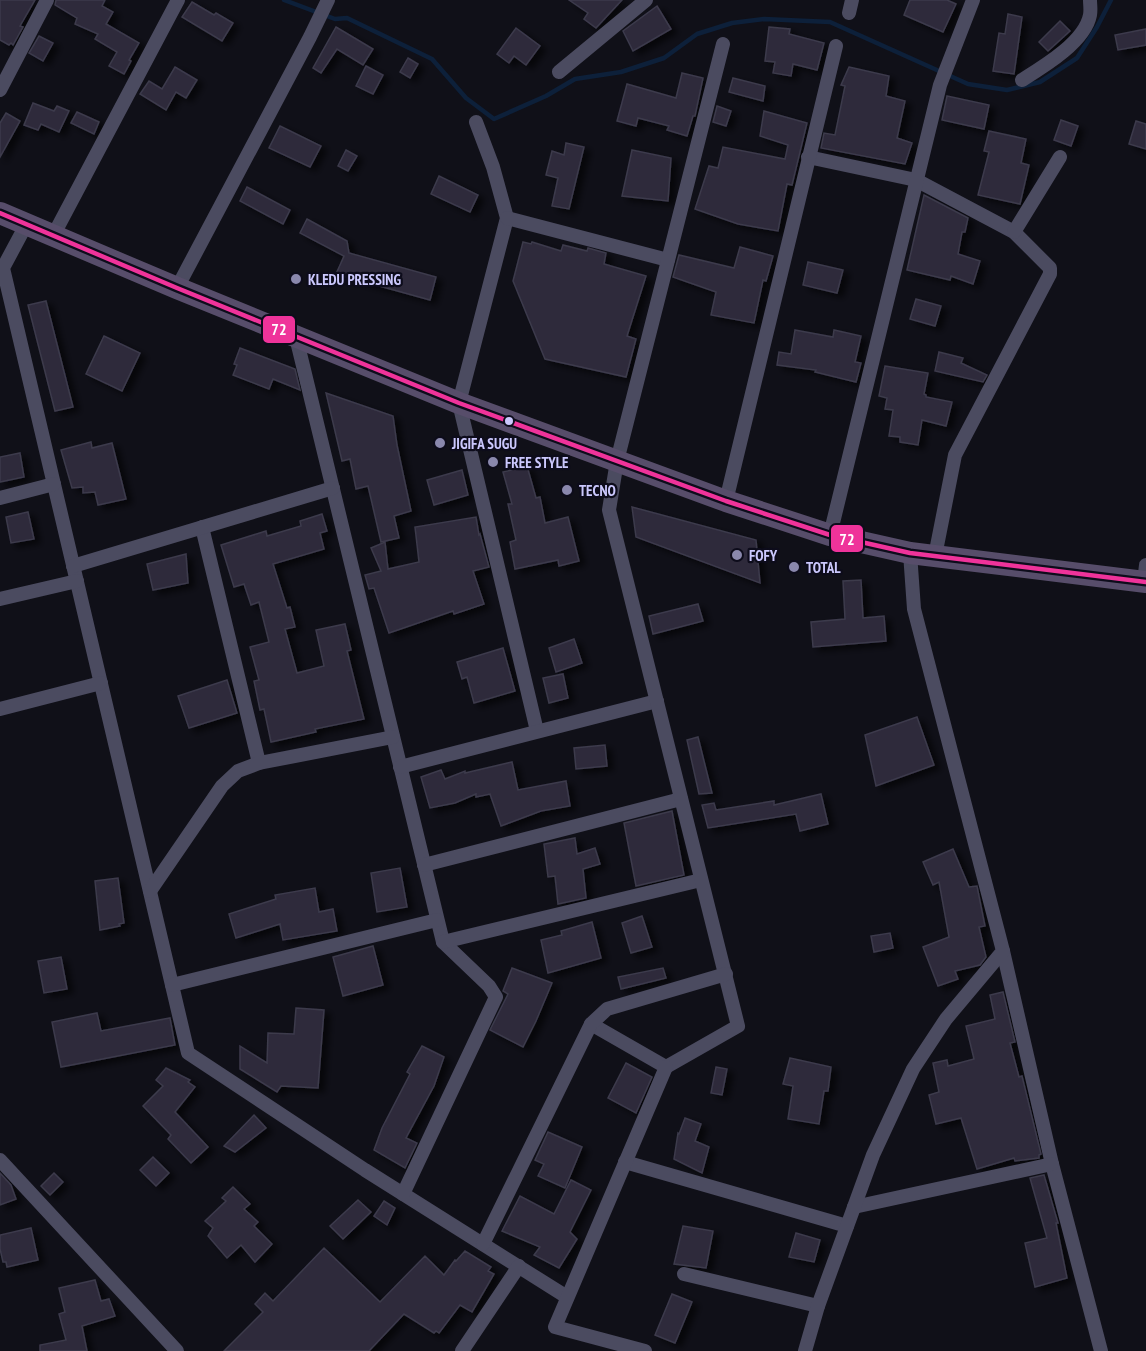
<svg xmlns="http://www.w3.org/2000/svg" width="1146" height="1351" font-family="'PT Sans Narrow',sans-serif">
<defs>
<filter id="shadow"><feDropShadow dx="6" dy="4" stdDeviation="3" flood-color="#0009"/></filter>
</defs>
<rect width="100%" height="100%" fill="#101018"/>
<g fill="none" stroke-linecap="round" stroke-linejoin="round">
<!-- stream -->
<path stroke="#0d203a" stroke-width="4.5" d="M284,0L335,19L347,18L432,59L466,98L494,119L546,96L575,79L621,72L664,58L697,34L732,23L764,19L830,22L968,84L1007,90L1040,82L1077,58L1097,27L1111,0"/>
</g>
<!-- building -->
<g fill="#2e2b3b" stroke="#3c3a4c" stroke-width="1.5" filter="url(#shadow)">
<path d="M0,0H35L20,26L23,27L13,45L11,43L9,45L0,40Z"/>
<path d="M56,0H105L102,6L113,12L106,24L139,43L129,60L131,61L124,74L109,66L117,52L95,39L98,34L75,24L77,18L55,5Z"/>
<path d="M569,0H622L596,28L584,19L588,13Z"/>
<path d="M910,0H947L956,4L943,32L904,15Z"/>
<path d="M192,2L214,15L216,13L233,23L222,41L182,17Z"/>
<path d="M657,6L671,29L633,51L623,31Z"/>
<path d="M1008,14L1022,17L1014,74L993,71L999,33L1005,34Z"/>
<path d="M1060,21L1070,31L1048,51L1039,42Z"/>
<path d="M336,27L373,49L363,65L337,49L321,73L313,68Z"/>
<path d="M769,27L790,29L789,34L824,43L817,70L793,64L791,76L773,73L775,62L765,61Z"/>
<path d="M516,28L540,46L526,65L514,56L509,63L497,54Z"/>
<path d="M1146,29V45L1118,50L1115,35Z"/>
<path d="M39,36L53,43L43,61L29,53Z"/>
<path d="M408,58L418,64L410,78L400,72Z"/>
<path d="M366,66L383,75L373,94L356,86Z"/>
<path d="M175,67L197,80L186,98L176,92L166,110L140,94L149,81L162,89Z"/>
<path d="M849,67L889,76L886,96L905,101L897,138L912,143L905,164L821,148L824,133L835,135L845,86L841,85Z"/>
<path d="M682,73L703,78L695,116H693L687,136L667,130L669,126L638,118L636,126L617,121L627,84L676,98Z"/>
<path d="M733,78L765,86L763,101L729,92Z"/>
<path d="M947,96L989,105L984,129L942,120Z"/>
<path d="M33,103L54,111L57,106L69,111L59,132L41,124L38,130L24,125Z"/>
<path d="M717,106L731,111L726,126L713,122Z"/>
<path d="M764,111L807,123L792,185L787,184L778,231L738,224L695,209L709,166L718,168L723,147L785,159L788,145L760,136Z"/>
<path d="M77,112L99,122L94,134L71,123Z"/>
<path d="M6,113L20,121L0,157V123Z"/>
<path d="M1061,120L1078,126L1071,146L1054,140Z"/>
<path d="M1136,121L1146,124V149L1129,144Z"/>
<path d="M280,126L321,146L310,167L269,148Z"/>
<path d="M989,131L1026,139L1021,163L1029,165L1020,204L978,195L989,152L984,151Z"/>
<path d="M566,143L584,147L569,209L552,206L558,178L546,175L552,151L564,155Z"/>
<path d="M346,150L357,156L348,171L338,166Z"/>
<path d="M632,150L671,158L668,201L622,196Z"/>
<path d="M439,176L478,195L470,212L431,194Z"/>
<path d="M247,187L290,210L283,224L240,201Z"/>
<path d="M924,195L968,218L965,232H962L958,254L980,261L973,284L951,276L950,280L907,270Z"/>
<path d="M307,219L347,241L349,253L436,277L430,300L336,274L344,256L300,233Z"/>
<path d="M523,242L531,244L532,242L561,251L563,245L587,251L588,248L606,253L604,264L646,276L627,336L636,339L626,377L545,359L513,281Z"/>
<path d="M740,247L773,256L766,281L763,280L754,323L711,315L716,292L673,277L679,255L734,268Z"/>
<path d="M808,262L843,270L837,293L803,285Z"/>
<path d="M916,299L941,306L935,326L910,319Z"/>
<path d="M46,301L73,407L55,411L28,305Z"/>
<path d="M795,330L833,337L834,330L861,336L855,362L861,363L856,382L815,372L816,370L777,365L779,352L791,354Z"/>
<path d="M104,336L140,353L122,391L86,374Z"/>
<path d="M240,348L295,369L300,390L273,379L269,389L233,375L237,365L234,364Z"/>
<path d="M939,352L963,358L961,363L987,375L983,382L935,371Z"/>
<path d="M885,366L928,373L924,394L926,395V397L952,402L946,426L922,420L918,445L900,442V437L889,436L893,410L885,409L887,398L879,396Z"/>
<path d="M326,393L393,416L397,445L411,511L394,516L399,538L381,542L368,486L356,489L350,459L342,461Z"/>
<path d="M91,442L92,448L112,443L126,499L98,505L95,492L83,493V487L72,488L61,450Z"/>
<path d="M20,453L24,477L0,482V457Z"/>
<path d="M527,466L536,498L540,497L545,523L568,517L579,561L559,566L558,560L515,569L510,542L516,540L508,504H512L503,472Z"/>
<path d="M462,470L468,495L434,505L427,480Z"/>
<path d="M632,507L756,540L760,583L636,537Z"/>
<path d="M28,512L34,539L11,543L6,517Z"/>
<path d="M322,514L327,531L320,533L324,549L273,564L287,608L290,607L295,627L285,629L297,673L324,666L316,630L345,624L351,650L347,651L364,719L315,729L316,732L271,742L264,709L260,710L254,681L259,680L250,647L269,642L259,602L251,605L244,584L234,587L221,545L266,531L267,536L301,526L300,521Z"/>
<path d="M476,517L479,535L480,534L489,567L473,571L484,604L454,614L453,611L389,633L374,588L369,589L365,575L381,571L371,548L385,542L388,569L419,562L415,527Z"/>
<path d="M186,554L188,583L153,590L147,564Z"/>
<path d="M861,580L863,618L884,616L886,641L813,647L811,622L845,619L843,581Z"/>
<path d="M698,604L703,621L653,634L649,616Z"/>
<path d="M574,639L582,663L556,672L549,648Z"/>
<path d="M503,648L515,691L474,703L467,677L462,679L457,662Z"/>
<path d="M563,674L568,698L549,703L543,678Z"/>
<path d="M227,680L237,713L189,728L178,696Z"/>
<path d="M917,717L934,765L876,786L865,735Z"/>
<path d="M698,737L712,793L699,794L687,740Z"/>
<path d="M605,745L607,766L576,769L574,748Z"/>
<path d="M512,762L518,790L566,781L570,806L541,811L501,826L490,794L476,797V794L455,803L430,808L421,777L441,770L445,779L465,771V773Z"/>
<path d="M821,794L828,824L800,831L796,814L708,828L702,805L714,803L716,810L774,801V805Z"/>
<path d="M672,811L684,875L636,886L624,823Z"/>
<path d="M575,838L577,854L595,848L600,864L583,869L586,898L558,904L555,876L548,877L544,844Z"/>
<path d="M953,849L969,887L977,886L985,926L979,927L986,957L980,965L955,971L958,979L938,986L923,947L949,937L939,882L933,885L923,862Z"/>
<path d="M400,868L407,907L377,912L371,873Z"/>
<path d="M118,878L124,923L119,924L120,926L100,930L95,881Z"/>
<path d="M315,888L319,912L333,909L337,931L283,940L280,924L236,938L229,914L276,899L275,895Z"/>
<path d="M642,916L652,947L631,953L622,923Z"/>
<path d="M592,922L601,958L548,973L541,940L562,935L561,931Z"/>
<path d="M890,933L893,948L874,952L871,936Z"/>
<path d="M373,946L383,985L343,996L333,957Z"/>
<path d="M61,957L67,989L44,993L38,961Z"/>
<path d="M512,968L552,983L536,1021L523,1047L490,1030L508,994L503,991Z"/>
<path d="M663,968L666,978L621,989L618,977Z"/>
<path d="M1003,992L1015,1042L1010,1043L1019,1077L1022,1076L1041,1154L1039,1155V1158L1015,1161L1014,1158L977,1169L961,1118L936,1124L929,1095L939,1092L933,1063L947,1060L948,1066L974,1059L966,1026L995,1019L990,995Z"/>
<path d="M296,1008L324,1010L318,1088L281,1086L277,1092L240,1069V1046L267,1063L268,1033L294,1034Z"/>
<path d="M97,1013L101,1031L170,1018L175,1045L61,1067L52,1022Z"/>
<path d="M422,1046L444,1057L434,1086L406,1138L417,1143L405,1168L374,1150L382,1128L410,1074L407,1072Z"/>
<path d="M790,1058L831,1067L828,1091H824L819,1124L788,1119L793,1086L783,1084Z"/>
<path d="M626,1063L652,1077L636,1113L608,1098Z"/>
<path d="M716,1067L727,1069L722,1095L711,1093Z"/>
<path d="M166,1068L190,1080L188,1082L195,1087L175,1112L208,1147L191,1163L168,1139L171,1135L143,1106L163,1086L156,1080Z"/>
<path d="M254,1115L266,1128L235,1152L224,1146Z"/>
<path d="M685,1118L701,1124L695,1141L709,1147L702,1173L674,1159L678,1133L679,1134Z"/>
<path d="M548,1132L582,1147L565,1188L538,1176L544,1164L535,1160Z"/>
<path d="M153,1157L169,1173L156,1186L140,1170Z"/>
<path d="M0,1173L11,1185L16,1199L0,1205Z"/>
<path d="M54,1173L63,1182L50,1195L41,1186Z"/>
<path d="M1044,1175L1058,1223H1056L1067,1278L1035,1287L1025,1243L1047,1238L1030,1178Z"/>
<path d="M571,1180L591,1190L570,1232L577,1239L559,1268L534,1255L540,1247L502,1231L520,1196L554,1214Z"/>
<path d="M233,1187L250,1204L244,1209L258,1222L254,1226L272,1244L255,1262L241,1245L227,1258L208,1236L213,1228L205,1221L226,1201L222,1198Z"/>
<path d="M358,1200L371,1212L343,1239L330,1226Z"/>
<path d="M384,1201L395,1208L387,1225L374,1216Z"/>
<path d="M683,1226L713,1231L706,1268L674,1264Z"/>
<path d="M31,1228L38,1260L7,1267L6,1262H3L0,1249V1235Z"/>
<path d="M796,1233L820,1240L814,1262L789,1257Z"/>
<path d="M324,1248L380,1302L425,1256L444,1275L455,1260L456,1261L465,1251L491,1267L488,1271L494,1274L472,1312L460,1305L439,1333L436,1331L434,1333L404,1314L369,1351H224L263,1312L255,1304L265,1293L273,1301Z"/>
<path d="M95,1280L101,1301L109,1299L115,1316L82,1326L87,1351H40V1345L66,1340L59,1314L65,1312L59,1288Z"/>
<path d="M672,1294L692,1302L675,1343L655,1335Z"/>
</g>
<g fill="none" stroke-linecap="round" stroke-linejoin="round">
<!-- minor -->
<g stroke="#4b4b60" stroke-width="14">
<path d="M849,13L852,0"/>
<path d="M559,72L646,0"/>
<path d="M1022,80C1043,67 1085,42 1090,15C1091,10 1090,4 1090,0"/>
<path d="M0,90L47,0"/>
<path d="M476,122L493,167L507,218L459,403L537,731"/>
<path d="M808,157L916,180L1014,232L1050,268V274L955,455L935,556"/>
<path d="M507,218L668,260"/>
<path d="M26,225L3,268L188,1053L365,1170L567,1297"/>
<path d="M1014,232L1060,157"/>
<path d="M53,236L178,0"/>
<path d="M177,288L310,37L328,0"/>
<path d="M296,337L443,942L489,986L496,997L403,1194"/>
<path d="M0,498L54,484"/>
<path d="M726,501L836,46"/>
<path d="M202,527L259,763"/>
<path d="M830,535L940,85L973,0"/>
<path d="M73,566L333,488"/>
<path d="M1144,582L1146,565"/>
<path d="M0,599L77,581"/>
<path d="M0,709L101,683"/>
<path d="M400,767L657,701"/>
<path d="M424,865L681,799"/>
<path d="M150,891L222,786L238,771L259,763L393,737"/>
<path d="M443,942L701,880"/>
<path d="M1003,951L1052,1164L1101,1351"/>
<path d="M172,985L437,920"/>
<path d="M591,1024L666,1067L738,1026L609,510L617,461L723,44"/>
<path d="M0,1160L177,1351"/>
<path d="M625,1162L847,1226"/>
<path d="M854,1207L1052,1164"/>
<path d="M483,1244L591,1024L607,1009L726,974"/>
<path d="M684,1274L818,1306"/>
<path d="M462,1351L519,1266"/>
<path d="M645,1351L555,1327L666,1067"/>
<path d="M805,1351L818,1306L873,1155L913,1069L946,1019L1003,951L914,609L910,553"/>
</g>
<!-- primary -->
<path stroke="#574d6a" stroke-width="22" d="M0,213L177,288L459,403L726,501L830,535L910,553L1146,582"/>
<!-- bus-1 casing -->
<g stroke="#0d0c1b" stroke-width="9">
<path id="bus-1" d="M0,213L177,288L459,403L726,501L830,535L910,553L1146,582"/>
</g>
<!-- bus-1 -->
<use href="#bus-1" stroke="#ef339a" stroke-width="4.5"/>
</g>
<!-- markers -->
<g fill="#8a88ad" stroke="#0d0c1b" stroke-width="2">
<circle cx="296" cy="279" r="6"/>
<circle cx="440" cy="443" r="6"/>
<circle cx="493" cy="462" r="6"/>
<circle cx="567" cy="490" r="6"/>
<circle cx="737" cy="555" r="6"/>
<circle cx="794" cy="567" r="6"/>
</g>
<circle fill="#cbc8fd" stroke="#0d0c1b" stroke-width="2" cx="509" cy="421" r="5"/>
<g text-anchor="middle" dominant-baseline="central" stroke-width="4.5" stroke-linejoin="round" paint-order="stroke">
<!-- poi labels -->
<g font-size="15" font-weight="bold" fill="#cbc8fd" stroke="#0d0c1b" text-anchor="start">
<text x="308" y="279">KLEDU PRESSING</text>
<text x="452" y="443">JIGIFA SUGU</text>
<text x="505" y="462">FREE STYLE</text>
<text x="579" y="490">TECNO</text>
<text x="749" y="555">FOFY</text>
<text x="806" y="567">TOTAL</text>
</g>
</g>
<g stroke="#0d0c1b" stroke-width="2">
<rect x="262" y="315" width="34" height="29" rx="6" fill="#ef339a"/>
<rect x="830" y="524" width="34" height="29" rx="6" fill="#ef339a"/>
</g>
<g font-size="16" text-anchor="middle" font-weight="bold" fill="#fff">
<text x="279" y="335">72</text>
<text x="847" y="545">72</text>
</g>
</svg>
